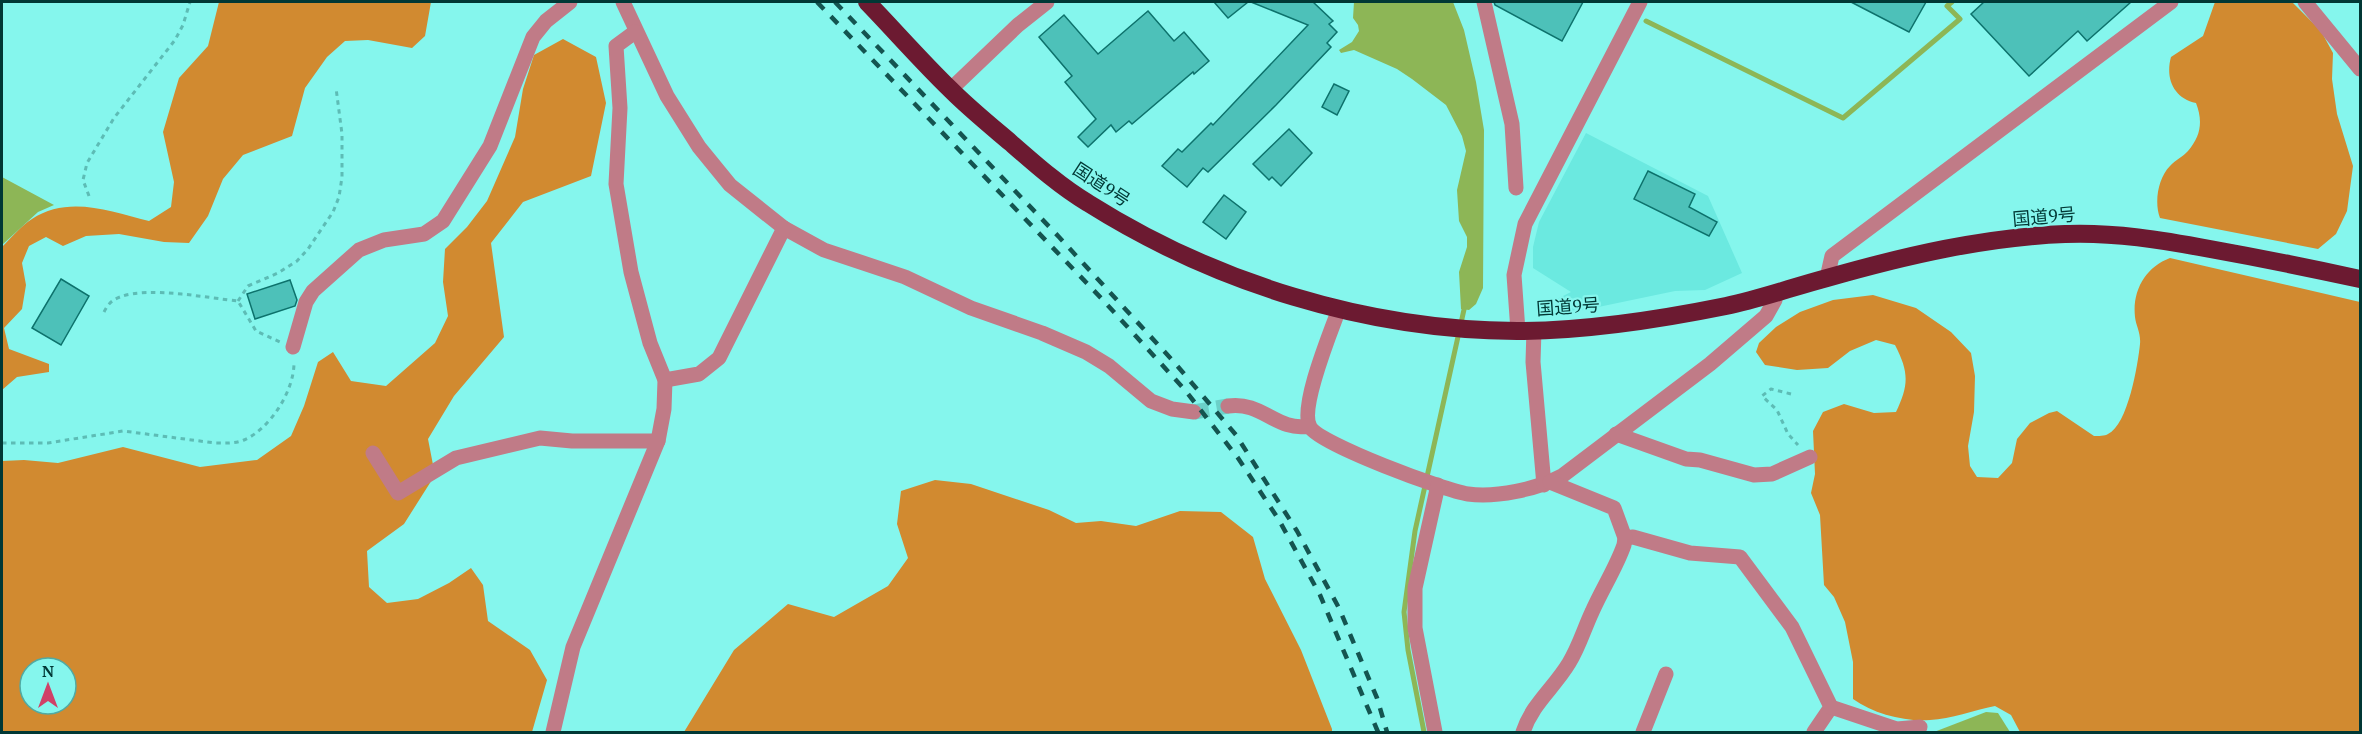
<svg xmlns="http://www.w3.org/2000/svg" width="2362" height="734" font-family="'PT Serif','Noto Sans JP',serif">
<rect width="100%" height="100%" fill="#85f6ed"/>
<!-- built -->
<path fill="#6be9e0" d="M1586,133L1708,196L1742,273L1705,290L1675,291L1584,310L1561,311L1555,310L1557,299L1571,292L1533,268V247L1539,222Z"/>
<!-- forest -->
<g fill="#d18a30" fill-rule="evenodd">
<path d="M219,2H431L425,36L412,48L368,40L345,41L327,57L305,88L292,136L243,155L223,179L208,216L189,243L164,242L119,234L86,236L63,246L46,237L29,246L22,263L26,285L22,309L4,328L9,349L49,364V372L17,377L2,390V247C11,238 21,226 32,219C68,195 110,211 149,221L171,207L174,182L163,132L179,78L208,46Z"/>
<path d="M2215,2H2292L2321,31L2333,53L2332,79L2337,114L2353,166L2347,211L2336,234L2318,249L2160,218C2154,202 2158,178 2170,166C2175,160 2183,157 2188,151C2201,136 2203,121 2196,103C2174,98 2165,79 2171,57L2203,36Z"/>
<path d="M563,39L596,57L606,103L591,176L523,202L491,243L504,337L454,396L428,439L435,475L404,524L367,551L369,587L387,603L418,599L449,583L471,568L483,585L488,621L530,650L547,680L532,732H2V461L24,460L58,463L123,447L200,467L257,460L291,436L304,406L318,362L333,352L351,381L386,386L435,343L448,316L443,282L445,249L467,227L487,201L515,137L523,89L534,55ZM30,668H66V704H30Z"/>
<path d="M2170,258L2360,302V732H2020L2011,715L1995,706C1974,710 1951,719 1930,720C1905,722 1874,714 1853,699V662L1845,622L1834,597L1824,585L1820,515L1811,493L1815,474L1813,431L1823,412L1844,404L1874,413L1896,412C1909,385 1909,372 1895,345L1876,340L1850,351L1828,368L1797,370L1765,365L1756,352L1759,343L1776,327L1800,312L1833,300L1873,295L1916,308L1951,332L1971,353L1975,376L1974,412L1968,446L1970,466L1977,477L1998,478L2012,463L2017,439L2030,423L2049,413L2057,411L2094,436C2098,436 2105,436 2108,434C2128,425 2138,364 2140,344C2141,333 2136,326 2135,317C2132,290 2146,267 2170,258Z"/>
<path d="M935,480L971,484L1049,510L1076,523L1101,521L1136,526L1180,511L1221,512L1253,537L1265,579L1301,650L1332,729V732H684L734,650L788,604L834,617L888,586L908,558L897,524L901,491Z"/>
</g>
<!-- water -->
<g fill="#8db656">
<path d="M1354,2H1453L1464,30L1476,82L1484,130L1483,288L1476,304L1469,310L1461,309L1459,272L1467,247V237L1459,221L1457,190L1466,151L1462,136L1446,105L1412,79L1397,69L1354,50L1341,53L1339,50L1352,42L1359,31L1358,25L1353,18Z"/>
<path d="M2,177L54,205L38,212L2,245Z"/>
<path d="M1986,712L1998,713L2010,732H1934Z"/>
</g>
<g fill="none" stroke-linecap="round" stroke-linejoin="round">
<!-- stream -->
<g stroke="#8db656" stroke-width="5">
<path d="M1646,21L1843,118L1960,19L1947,6L1952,2"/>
<path d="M1424,732L1408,650L1404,612L1415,531L1465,305"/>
</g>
</g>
<!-- building -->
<g fill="#4dc1b9" stroke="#0d726c" stroke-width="1.5">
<path d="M1214,2H1248L1228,18Z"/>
<path d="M1251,2H1313L1333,21L1329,24L1337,32L1327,43L1331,47L1276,105L1208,172L1203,168L1187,187L1162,166L1178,149L1182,152L1211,123L1213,125L1308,25Z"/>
<path d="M1494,2H1583L1562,41L1495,5Z"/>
<path d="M1851,2H1926L1909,32Z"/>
<path d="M1984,2H2131L2087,41L2078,31L2029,76L1971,14Z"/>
<path d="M1148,11L1174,41L1184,32L1209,61L1194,74L1193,72L1132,124L1129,121L1116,132L1111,125L1088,147L1078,137L1096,119L1065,82L1072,76L1039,37L1064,15L1098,54Z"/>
<path d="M1334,84L1349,91L1337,115L1322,107Z"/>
<path d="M1289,129L1312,153L1281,186L1272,177L1269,180L1253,164Z"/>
<path d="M1648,171L1695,194L1689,207L1717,222L1709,236L1634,199Z"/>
<path d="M1224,195L1246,212L1226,239L1203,222Z"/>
<path d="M61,279L89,296L61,345L32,328Z"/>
<path d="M290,280L297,300L295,306L255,319L247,294Z"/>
</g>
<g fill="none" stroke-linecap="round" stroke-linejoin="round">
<!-- minor-tunnel -->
<path stroke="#6bd0c8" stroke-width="15" stroke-dasharray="15 8" stroke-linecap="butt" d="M1194,412L1228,406"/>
<!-- path -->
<g stroke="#5dbcb5" stroke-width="3" stroke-dasharray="4.5 4.5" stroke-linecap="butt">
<path d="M89,196L83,180L87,163L114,118L175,40L183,25L190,2"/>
<path d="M238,301L248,286L278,273L297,261L308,249L333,212L339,197L342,177V134L336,88"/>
<path d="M104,312C108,304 112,300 120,297C148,286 208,298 238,301L256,331L280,342"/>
<path d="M1791,394L1771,389L1762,396L1777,410L1788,434L1798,445"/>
<path d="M2,443H48L123,431L215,443C225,443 234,444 244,440C270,429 294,391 294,363"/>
</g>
<!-- minor -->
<g stroke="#c07b87" stroke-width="15">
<path d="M623,2L667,96L699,147L730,185L784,228L824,250L905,277L971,308L1042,333L1086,352L1109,366L1151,401L1172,409L1194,412"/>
<path d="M1484,2L1512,124L1516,188"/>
<path d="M2305,2L2360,69"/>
<path d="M950,90L1018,25L1047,2"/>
<path d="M1827,278L1832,256L2171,2"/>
<path d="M1339,309C1331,331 1299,408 1310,427C1319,444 1446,491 1468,494C1496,498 1537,489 1562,476L1710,364L1766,316L1775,300V293"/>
<path d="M1534,330L1533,362L1544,485"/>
<path d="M1518,331L1514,275L1525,224L1640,2"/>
<path d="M293,347L306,302L313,291L359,250L384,240L424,234L443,221L490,146L533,37L546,21L570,2"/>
<path d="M665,380L699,374L719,358L784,228"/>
<path d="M1228,406C1263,401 1276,432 1309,426"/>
<path d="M1616,434L1686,459L1700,460L1754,475L1772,474L1810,457"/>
<path d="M373,453L398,493L456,458L540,438L572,441H658"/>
<path d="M1625,538L1633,537L1690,553L1740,557L1792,627L1831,707L1814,732"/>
<path d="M1831,707L1897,729L1920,727"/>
<path d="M553,732L573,647L658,441L664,409L665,380L650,343L631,272L616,184L620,108L616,46L635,32"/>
<path d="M1435,732L1415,628V588L1438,485"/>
<path d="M1523,732C1532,704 1554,688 1569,663C1579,647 1584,629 1592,612C1602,589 1616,568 1624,545L1625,538L1614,508L1550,482"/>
<path d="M1643,732L1666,674"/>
</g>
<!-- highway -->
<path stroke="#6c1a31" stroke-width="18" d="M867,2C895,31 922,62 951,90C970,109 991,126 1011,143C1035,164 1061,187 1088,203C1215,283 1366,330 1517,331C1587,331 1657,320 1726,306C1760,299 1793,287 1827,278C1904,256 1985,237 2065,234C2114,232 2162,240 2210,249C2260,258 2310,268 2360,279"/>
<!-- rail -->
<g stroke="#145450" stroke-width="4.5" stroke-dasharray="10 10" stroke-linecap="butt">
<path d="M817,2L1102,299L1185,390L1238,458L1279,520L1320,595L1378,732"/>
<path d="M835,2L1059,237L1174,362L1236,435L1297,531L1339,608L1377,698L1387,732"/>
</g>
</g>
<g text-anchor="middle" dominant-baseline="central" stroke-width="4.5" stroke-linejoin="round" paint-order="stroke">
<!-- street labels -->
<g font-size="18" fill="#013835" stroke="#85f6ed">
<text transform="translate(1102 184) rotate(33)">国道9号</text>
<text transform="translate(2044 216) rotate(-5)">国道9号</text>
<text transform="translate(1568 306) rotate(-4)">国道9号</text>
</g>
</g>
<!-- border -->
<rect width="2362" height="734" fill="none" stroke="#013835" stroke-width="6"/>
<!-- north arrow -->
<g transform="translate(48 686)"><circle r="28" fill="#85f6ed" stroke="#50aaa3" stroke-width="1.5"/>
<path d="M0-4.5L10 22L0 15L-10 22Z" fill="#d04168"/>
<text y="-9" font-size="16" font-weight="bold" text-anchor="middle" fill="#013835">N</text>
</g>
</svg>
